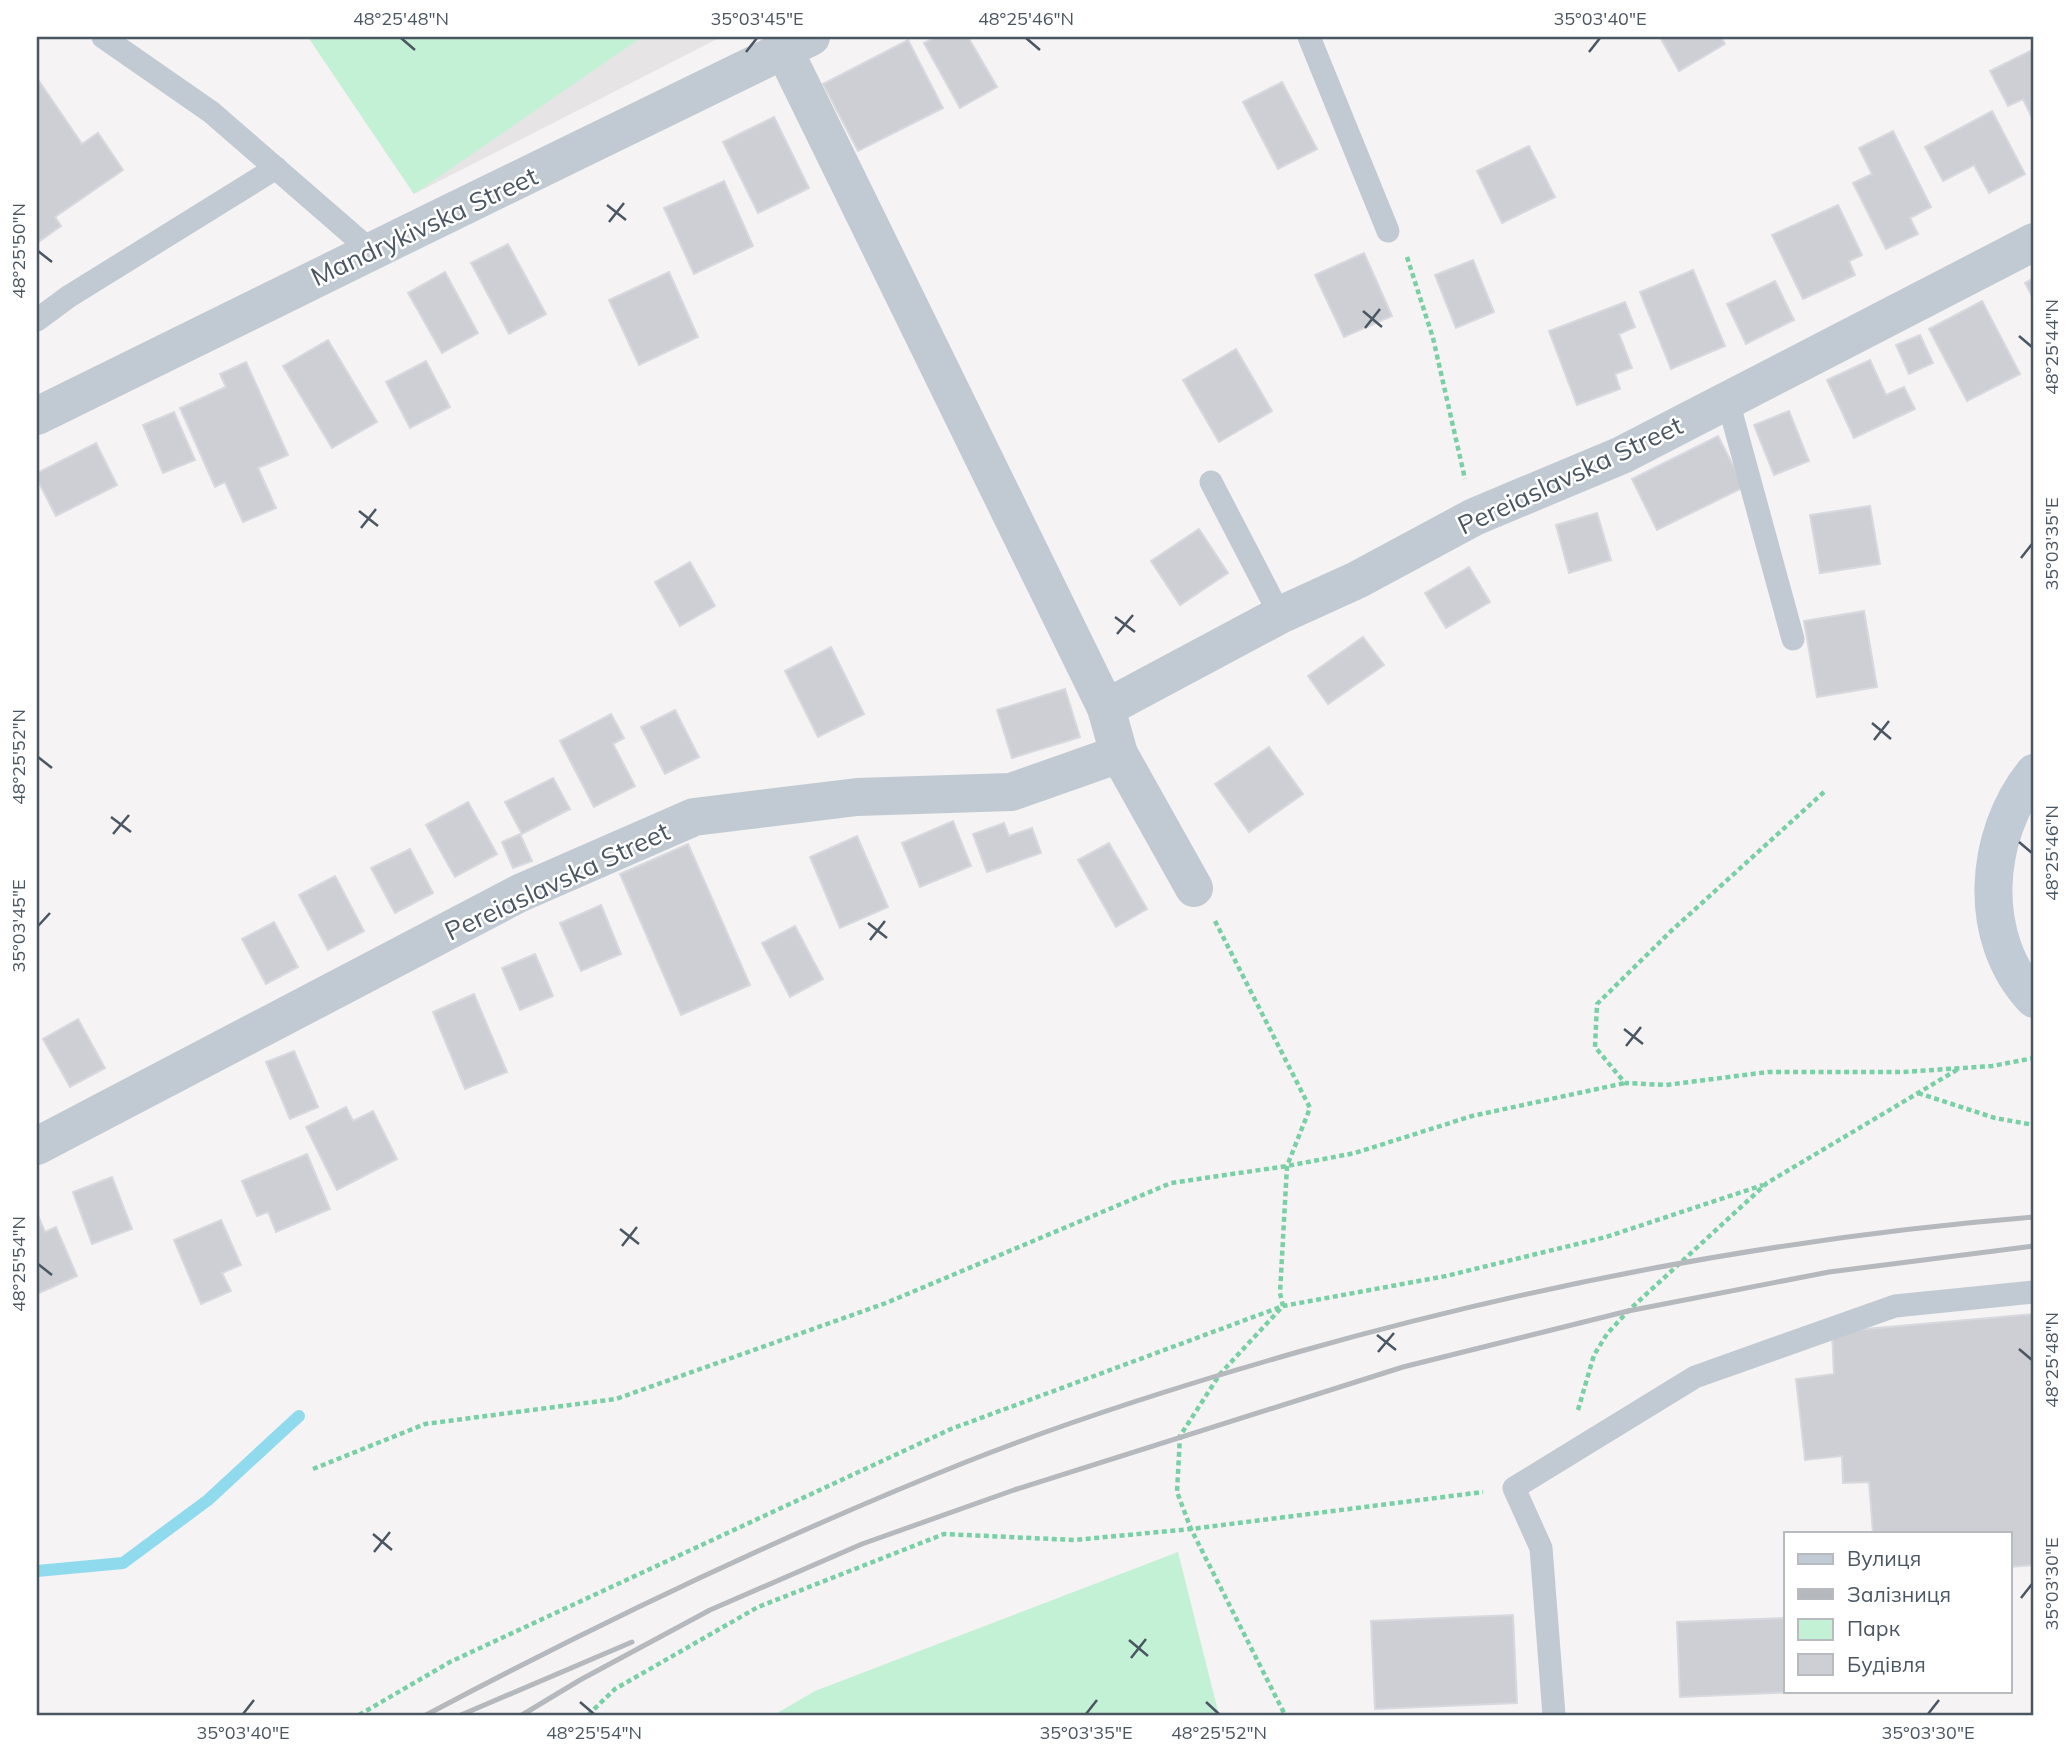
<svg xmlns="http://www.w3.org/2000/svg" width="2071" height="1752" font-family="Mulish,sans-serif">
<rect width="100%" height="100%" fill="#f5f3f3"/>
<!-- education -->
<path fill="#e6e4e5" d="M308,37H721L414,194Z"/>
<!-- green -->
<g fill="#c3f1d5">
<path d="M308,37H642L414,194Z"/>
<path d="M1178,1552L1219,1715H774L815,1691Z"/>
</g>
<g fill="none" stroke-linecap="round" stroke-linejoin="round">
<!-- stream -->
<path stroke="#90daee" stroke-width="12" d="M37,1571L123,1563L208,1500L299,1416"/>
</g>
<!-- building -->
<g fill="#cdcfd5" stroke="#d7d9de" stroke-width="2">
<path d="M936,37H968L997,87L960,108L924,43Z"/>
<path d="M1660,37H1721L1725,44L1679,71Z"/>
<path d="M908,40L943,108L858,151L823,84Z"/>
<path d="M2034,49V117L2032,118L2023,99L2008,106L1990,71Z"/>
<path d="M37,78L82,144L98,133L123,170L55,217L61,226L37,243Z"/>
<path d="M1282,82L1317,149L1278,169L1243,102Z"/>
<path d="M1992,111L2025,174L1989,193L1974,165L1943,181L1925,147Z"/>
<path d="M774,117L809,188L758,213L723,142Z"/>
<path d="M1893,131L1931,207L1910,218L1918,234L1886,249L1853,183L1872,174L1859,148Z"/>
<path d="M1529,146L1555,197L1502,223L1477,171Z"/>
<path d="M724,181L753,246L694,274L664,208Z"/>
<path d="M1838,205L1862,255L1849,261L1855,275L1803,299L1772,235Z"/>
<path d="M508,244L546,314L509,334L471,263Z"/>
<path d="M1364,253L1392,316L1344,337L1315,275Z"/>
<path d="M1473,260L1494,312L1456,328L1435,275Z"/>
<path d="M1693,270L1725,346L1671,369L1640,292Z"/>
<path d="M445,272L478,333L442,353L408,293Z"/>
<path d="M669,272L698,337L639,365L609,300Z"/>
<path d="M2034,278V300L2025,283Z"/>
<path d="M1775,281L1794,320L1746,344L1727,304Z"/>
<path d="M1982,301L2020,374L1967,401L1929,329Z"/>
<path d="M1625,302L1635,327L1619,334L1632,368L1615,374L1620,389L1577,405L1549,331Z"/>
<path d="M1920,335L1933,363L1909,374L1896,345Z"/>
<path d="M328,340L377,422L332,448L283,366Z"/>
<path d="M1236,349L1272,411L1219,442L1183,380Z"/>
<path d="M1870,360L1886,395L1904,387L1915,409L1854,438L1827,380Z"/>
<path d="M426,361L450,407L410,428L386,382Z"/>
<path d="M246,362L288,455L258,468L276,508L243,522L225,482L215,487L180,408L226,387L220,374Z"/>
<path d="M1789,411L1809,461L1774,475L1754,425Z"/>
<path d="M174,412L195,460L163,473L143,425Z"/>
<path d="M1718,436L1744,487L1657,530L1632,479Z"/>
<path d="M96,443L117,485L56,516L37,479V473Z"/>
<path d="M1870,506L1880,564L1820,573L1810,515Z"/>
<path d="M1597,513L1611,560L1569,573L1556,525Z"/>
<path d="M1199,529L1228,573L1180,605L1151,561Z"/>
<path d="M690,562L715,606L680,626L655,582Z"/>
<path d="M1469,567L1490,602L1446,628L1425,593Z"/>
<path d="M1864,611L1877,687L1817,697L1804,621Z"/>
<path d="M1363,637L1384,665L1328,704L1308,676Z"/>
<path d="M831,647L864,714L818,737L785,671Z"/>
<path d="M1065,689L1080,737L1012,758L997,710Z"/>
<path d="M675,710L699,757L665,774L641,727Z"/>
<path d="M611,714L624,738L613,744L635,786L594,807L560,741Z"/>
<path d="M1269,747L1303,794L1249,832L1215,784Z"/>
<path d="M553,778L570,809L522,834L505,802Z"/>
<path d="M468,802L497,854L455,877L426,825Z"/>
<path d="M953,821L971,866L920,887L902,843Z"/>
<path d="M1004,823L1009,836L1032,828L1041,853L987,872L973,834Z"/>
<path d="M520,834L532,861L513,868L502,842Z"/>
<path d="M857,836L888,907L840,928L810,857Z"/>
<path d="M1109,843L1147,909L1116,927L1078,860Z"/>
<path d="M688,844L750,985L681,1015L620,874Z"/>
<path d="M410,849L433,893L395,913L371,868Z"/>
<path d="M335,876L364,931L328,950L299,895Z"/>
<path d="M601,905L621,954L581,971L560,923Z"/>
<path d="M274,922L298,967L266,984L242,939Z"/>
<path d="M795,926L823,979L790,997L762,943Z"/>
<path d="M535,954L553,996L520,1010L502,968Z"/>
<path d="M474,994L507,1072L465,1089L433,1012Z"/>
<path d="M78,1019L105,1068L70,1087L43,1039Z"/>
<path d="M294,1051L318,1107L290,1119L266,1062Z"/>
<path d="M346,1107L353,1121L373,1111L397,1159L337,1190L306,1127Z"/>
<path d="M307,1154L330,1209L276,1232L268,1212L257,1216L242,1181Z"/>
<path d="M112,1177L132,1229L92,1244L73,1192Z"/>
<path d="M37,1213L45,1232L56,1227L77,1276L37,1294Z"/>
<path d="M221,1220L241,1265L222,1273L231,1291L201,1304L174,1240Z"/>
<path d="M2034,1314V1565L2010,1567V1533H1873L1869,1482L1843,1483L1842,1456L1805,1460L1796,1379L1834,1374L1832,1332Z"/>
<path d="M1513,1615L1517,1703L1375,1709L1371,1621Z"/>
<path d="M1786,1618V1691H1821L1680,1697L1677,1622Z"/>
</g>
<g fill="none" stroke-linecap="round" stroke-linejoin="round">
<!-- path -->
<g stroke="#7ad0a6" stroke-width="4.5" stroke-dasharray="5 3.5" stroke-linecap="butt">
<path d="M1407,257L1433,338L1465,479"/>
<path d="M1824,792L1670,932L1597,1004L1595,1047L1625,1083L1666,1085L1768,1072H1903L1992,1066L2034,1058"/>
<path d="M1215,921L1310,1108L1287,1166L1280,1293L1283,1306L1220,1374L1180,1436L1177,1492L1191,1529L1285,1715"/>
<path d="M1918,1093L1995,1118L2034,1125"/>
<path d="M1578,1410L1594,1355L1607,1334L1628,1311L1767,1183L1960,1068"/>
<path d="M313,1469L425,1424L616,1399L886,1303L1171,1183L1287,1166L1355,1153L1472,1116L1625,1083"/>
<path d="M359,1715L450,1662L951,1429L1283,1306L1446,1276L1606,1237L1763,1185"/>
<path d="M588,1715L615,1689L758,1607L944,1534L1074,1540L1191,1529L1483,1492"/>
</g>
<!-- lane -->
<g stroke="#c1cad2" stroke-width="23">
<path d="M103,37L211,112L370,250"/>
<path d="M1309,37L1388,231"/>
<path d="M37,320L68,297L276,168"/>
<path d="M1728,401L1793,639"/>
<path d="M1211,482L1280,615"/>
<path d="M1554,1715L1541,1548L1514,1488L1695,1377L1895,1306L2034,1292"/>
</g>
<!-- street -->
<g stroke="#c1cad2" stroke-width="38">
<path d="M784,50L1106,708L1119,754L1194,888"/>
<path d="M37,416C294,288 553,163 811,37"/>
<path d="M1106,708L1280,615L1357,580L1474,517L1622,455L2034,242"/>
<path d="M37,1146L520,893L694,817L857,797L1011,792L1119,754"/>
</g>
<!-- secondary -->
<path stroke="#c1cbd6" stroke-width="38" d="M2034,773C1984,835 1976,938 2034,999"/>
<!-- rail -->
<g stroke="#b5b8bd" stroke-width="5">
<path d="M426,1715C601,1622 781,1536 966,1462C1074,1419 1186,1384 1298,1352C1538,1284 1785,1237 2034,1217"/>
<path d="M461,1715L632,1642"/>
<path d="M522,1715L580,1680L710,1610L862,1544L1014,1490L1403,1367L1628,1311L1829,1272L2034,1246"/>
</g>
</g>
<!-- ticks -->
<path fill="none" stroke="#4a5661" stroke-width="2.5" d="M401,38L415,50M1026,38L1040,50M746,52L757,38M1589,52L1600,38M607,205L626,220M609,222L624,203M38,251L52,262M1363,311L1382,327M1365,328L1380,309M2019,336L2032,347M359,511L378,526M361,528L376,509M2021,558L2032,544M1115,617L1135,632M1117,634L1133,615M1872,723L1891,739M1874,740L1889,721M38,757L52,768M111,817L131,832M113,834L129,815M2019,842L2032,853M868,923L887,938M38,926L50,913M870,940L885,921M1624,1029L1643,1044M1626,1046L1641,1027M620,1229L639,1244M622,1246L637,1227M38,1264L52,1275M1377,1335L1396,1350M2019,1349L2032,1360M1378,1352L1394,1333M373,1534L392,1550M374,1552L390,1532M2021,1598L2032,1584M1129,1640L1148,1656M1131,1658L1146,1639M580,1702L594,1714M1206,1702L1219,1714M243,1714L254,1700M1086,1714L1097,1700M1928,1714L1939,1700"/>
<g text-anchor="middle" dominant-baseline="central" stroke-width="5" stroke-linejoin="round" paint-order="stroke">
<!-- street labels -->
<g font-size="26" fill="#4a5661" stroke="#fff">
<text transform="translate(424 226) rotate(-25)">Mandrykivska Street</text>
<text transform="translate(1570 475) rotate(-25)">Pereiaslavska Street</text>
<text transform="translate(557 881) rotate(-25)">Pereiaslavska Street</text>
</g>
</g>
<!-- border -->
<rect width="2071" height="1752" fill="none" stroke="#ffffff" stroke-width="77"/>
<!-- legend -->
<rect x="1784" y="1532" width="228" height="161" fill="#ffffff" stroke="#b7bbc0" stroke-width="2"/>
<rect x="1798" y="1554" width="35" height="10" fill="#c1cbd6" stroke="#b7bbc0" stroke-width="2"/>
<text x="1847" y="1566" font-size="21" fill="#4a5661">Вулиця</text>
<rect x="1798" y="1589" width="35" height="10" fill="#b5b8bd" stroke="#b7bbc0" stroke-width="2"/>
<text x="1847" y="1602" font-size="21" fill="#4a5661">Залізниця</text>
<rect x="1798" y="1619" width="35" height="21" fill="#c3f1d5" stroke="#b7bbc0" stroke-width="2"/>
<text x="1847" y="1636" font-size="21" fill="#4a5661">Парк</text>
<rect x="1798" y="1654" width="35" height="21" fill="#cdcfd5" stroke="#b7bbc0" stroke-width="2"/>
<text x="1847" y="1672" font-size="21" fill="#4a5661">Будівля</text>
<rect x="38" y="38" width="1994" height="1676" fill="none" stroke="#4a5661" stroke-width="2.5"/>
<g font-size="18" text-anchor="middle" fill="#4a5661">
<text x="401" y="25">48°25'48"N</text>
<text x="757" y="25">35°03'45"E</text>
<text x="1026" y="25">48°25'46"N</text>
<text x="1600" y="25">35°03'40"E</text>
<text transform="translate(19 251) rotate(-90)" y="6">48°25'50"N</text>
<text transform="translate(2052 347) rotate(-90)" y="6">48°25'44"N</text>
<text transform="translate(2052 544) rotate(-90)" y="6">35°03'35"E</text>
<text transform="translate(19 757) rotate(-90)" y="6">48°25'52"N</text>
<text transform="translate(2052 853) rotate(-90)" y="6">48°25'46"N</text>
<text transform="translate(19 926) rotate(-90)" y="6">35°03'45"E</text>
<text transform="translate(19 1264) rotate(-90)" y="6">48°25'54"N</text>
<text transform="translate(2052 1360) rotate(-90)" y="6">48°25'48"N</text>
<text transform="translate(2052 1584) rotate(-90)" y="6">35°03'30"E</text>
<text x="243" y="1739">35°03'40"E</text>
<text x="594" y="1739">48°25'54"N</text>
<text x="1086" y="1739">35°03'35"E</text>
<text x="1219" y="1739">48°25'52"N</text>
<text x="1928" y="1739">35°03'30"E</text>
</g>
</svg>
